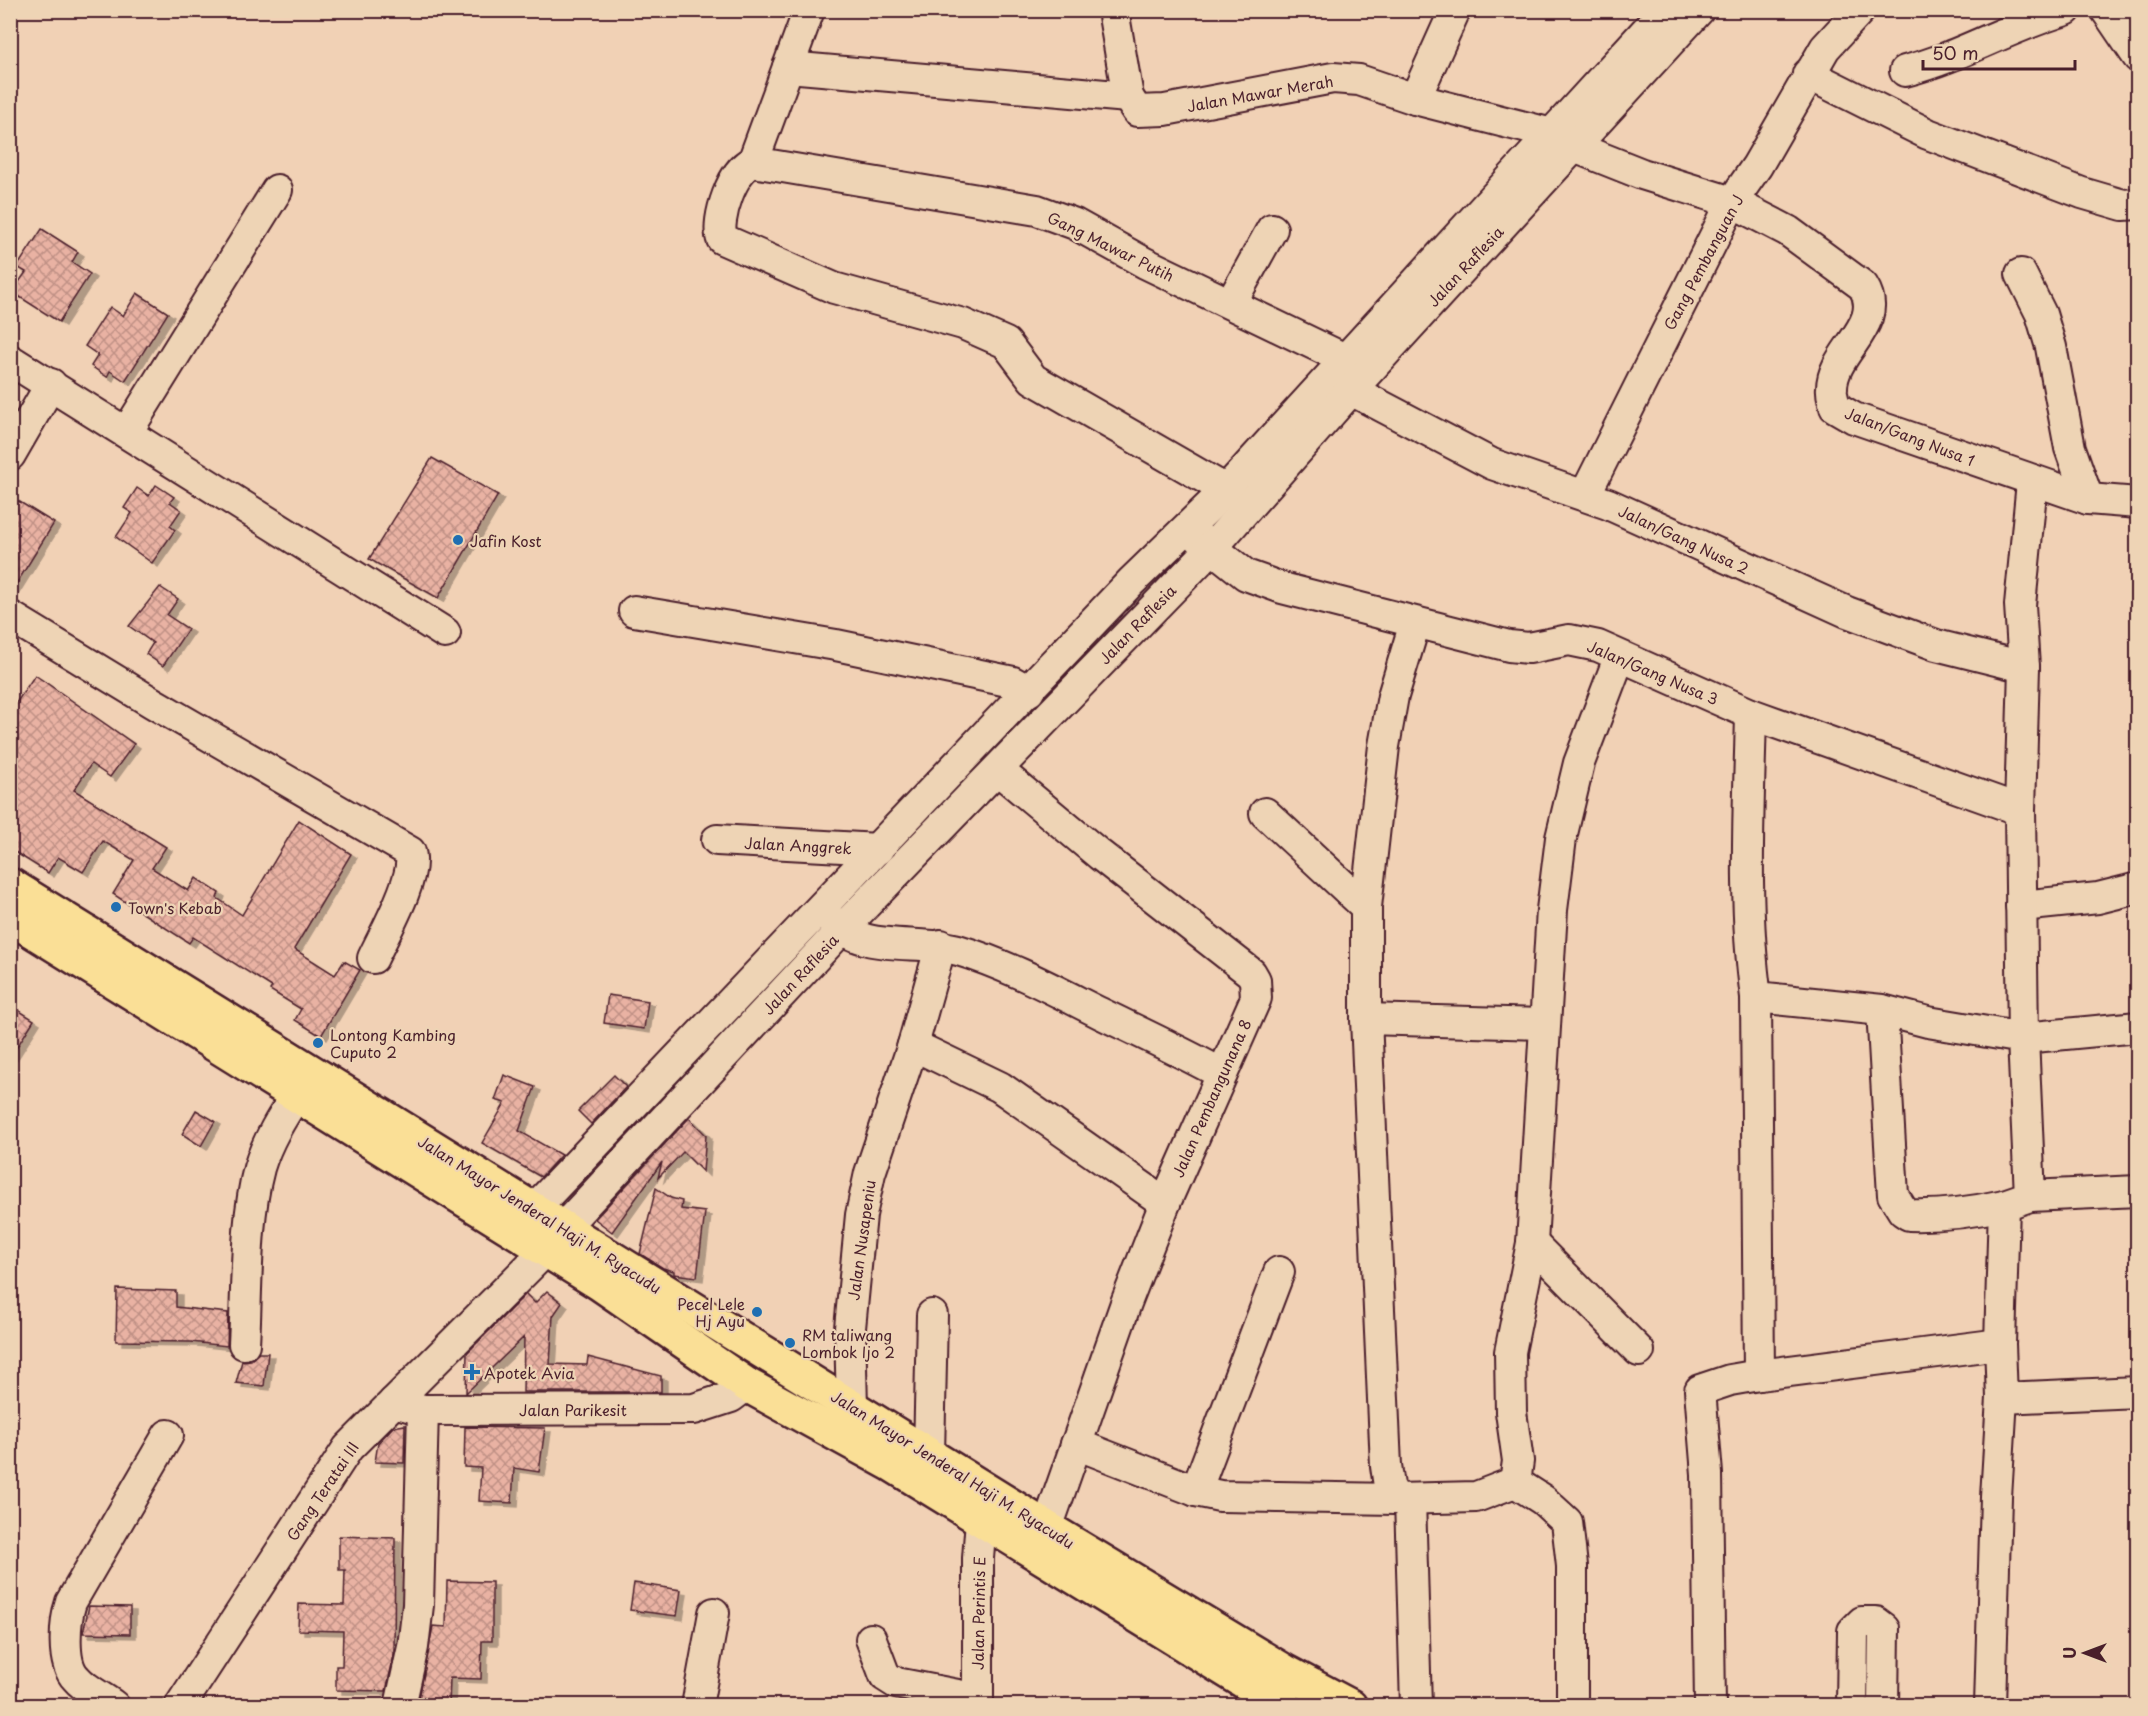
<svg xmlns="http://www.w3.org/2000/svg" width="2148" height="1716" font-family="'Playpen Sans',sans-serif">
<defs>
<pattern id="building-cross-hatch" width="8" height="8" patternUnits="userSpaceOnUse" patternTransform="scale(1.5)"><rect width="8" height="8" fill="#e9b2a3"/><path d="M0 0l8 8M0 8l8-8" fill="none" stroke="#bf9085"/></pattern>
<filter id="shadow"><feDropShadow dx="6" dy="4" stdDeviation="0" flood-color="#0004"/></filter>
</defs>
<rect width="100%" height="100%" fill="#f1d1b5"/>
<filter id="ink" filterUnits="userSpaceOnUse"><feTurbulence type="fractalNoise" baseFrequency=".0167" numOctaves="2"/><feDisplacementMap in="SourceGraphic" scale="12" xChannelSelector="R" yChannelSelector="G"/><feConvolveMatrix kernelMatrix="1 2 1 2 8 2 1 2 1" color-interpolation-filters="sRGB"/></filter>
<g filter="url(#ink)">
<!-- building -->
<g fill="url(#building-cross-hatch)" stroke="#4a1f2b" stroke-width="1.5" filter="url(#shadow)">
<path d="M42,229L78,252L72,262L90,274L59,322L12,292L26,272L17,267Z"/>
<path d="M137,293L168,313L125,381L110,371L107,377L91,366L98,355L85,346L110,307L123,316Z"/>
<path d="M432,458L498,495L438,598L369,559Z"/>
<path d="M156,485L174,497L170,502L181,510L170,526L175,530L152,563L116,537L132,513L124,508L137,488L149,496Z"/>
<path d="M10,496L54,523L10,594Z"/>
<path d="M160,587L178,599L167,615L188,629L163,666L146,654L153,643L129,626Z"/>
<path d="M35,675L134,744L110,777L91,764L74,790L166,847L152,868L188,891L196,878L219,893L217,898L242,915L299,820L351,854L294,949L335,975L344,961L360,970L321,1036L295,1020L301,1009L270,990L272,987L193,937L189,943L113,894L134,860L103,841L83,872L58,857L48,873L10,849V712Z"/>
<path d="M608,995L648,1001L644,1029L604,1023Z"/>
<path d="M10,1005L34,1020L10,1058Z"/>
<path d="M504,1075L535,1087L519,1131L561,1155L541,1177L482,1143L505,1103L495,1100Z"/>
<path d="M614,1075L626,1087L591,1124L578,1111Z"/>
<path d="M196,1110L215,1121L201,1146L182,1134Z"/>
<path d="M689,1118L706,1135L703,1172L683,1152L658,1178L662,1162L612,1232L595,1219Z"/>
<path d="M656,1188L671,1198L682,1201L681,1209L705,1212L697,1277L674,1274V1271L663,1268L640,1254Z"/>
<path d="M117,1289L176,1291V1307L228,1313L227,1346L191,1342L116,1341Z"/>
<path d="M547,1291L562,1303L553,1316L550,1364L587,1365L588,1357L661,1376V1392H523L524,1337L466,1393L467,1353L526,1294L535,1303Z"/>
<path d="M259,1353H268L264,1386L236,1383L242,1361L251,1360Z"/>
<path d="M405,1425L404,1463L375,1462L378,1443L393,1427Z"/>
<path d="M465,1427L545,1428L539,1472L514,1468L512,1503L479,1501L481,1468L464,1467Z"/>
<path d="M339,1536L395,1538L394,1655L386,1691L336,1690V1666H342L343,1631L298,1630L299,1604L344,1605L345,1570H339Z"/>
<path d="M447,1581L492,1582V1641H482L481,1679L450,1678L449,1706L418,1704L433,1626L446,1627Z"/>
<path d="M634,1583L681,1590L677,1616L630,1610Z"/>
<path d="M89,1606L130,1607V1634L83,1633Z"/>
</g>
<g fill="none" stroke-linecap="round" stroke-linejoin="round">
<!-- minor casing -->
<g stroke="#4a1f2b" stroke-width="34">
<g id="minor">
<path d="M809,10L753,162C733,167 715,221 722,239L834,288L963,324L1006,343L1033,379L1226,490"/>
<path d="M1113,10L1128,97L1137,111L1165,110L1333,78L1359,80L1415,99L1552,134L1574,147L1642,174L1732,202L1788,231L1863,286C1887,324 1832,351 1832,388C1831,394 1834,401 1835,407L1854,418L2088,499L2138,503"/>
<path d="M2106,10L2138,57"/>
<path d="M788,67L1128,97"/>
<path d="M1905,71C1961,57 2010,26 2066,10"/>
<path d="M1808,74L1928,134L2082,193L2123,205L2138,204"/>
<path d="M1415,99L1455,10"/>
<path d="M753,162L1037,210L1075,224L1145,263L1347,360"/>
<path d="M2021,274L2041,314L2051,347L2070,448L2088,499"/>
<path d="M1231,303L1272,229"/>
<path d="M10,360L445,633"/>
<path d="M1351,390L1492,464L1608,504L1847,612L1936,645L2024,667"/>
<path d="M127,432L277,190"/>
<path d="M10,455L51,384"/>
<path d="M1585,495L1732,202L1757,166L1825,48L1860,10"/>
<path d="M1197,536L1246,575L1282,588L1509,646L1529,648L1569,640L1598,646L1751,714L2020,810"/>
<path d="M634,611L836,645L1013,682L1029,691"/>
<path d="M10,616L153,703L410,852C418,876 384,934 373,958"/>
<path d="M1751,714C1749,808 1743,904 1756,997"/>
<path d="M998,770L1100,855L1251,973L1255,980L1256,998L1165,1203L1126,1303L1047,1528"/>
<path d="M1265,813L1366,907"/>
<path d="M717,840L878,849"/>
<path d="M2021,906L2098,898L2138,888"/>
<path d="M829,918C864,955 914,938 958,950C1008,965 1054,990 1100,1013C1141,1033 1182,1052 1222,1074"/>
<path d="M1882,1010L1893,1195L1903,1211L1909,1215C1942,1216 1972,1212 2004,1205"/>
<path d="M1366,1019L1545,1024"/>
<path d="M913,1045L1000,1087L1165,1203"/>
<path d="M2030,1196L2138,1191"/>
<path d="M533,1210L1131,582L1226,490L1665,10"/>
<path d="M563,1228L841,930L1211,549L1351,390L1699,10"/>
<path d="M1532,1243L1639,1351"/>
<path d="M244,1344C247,1290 245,1220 259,1168C267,1141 282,1117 297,1094"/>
<path d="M1759,1375L1756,997L1882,1010L1928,1022L2023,1038L2138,1027"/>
<path d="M2002,1398L2138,1392"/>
<path d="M394,1402L423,1410L694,1409L731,1397L747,1385"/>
<path d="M852,1407L850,1328L861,1215L870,1173L913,1045L941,945"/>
<path d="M1076,1444L1196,1491L1220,1496L1396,1499L1476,1497L1515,1482"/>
<path d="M929,1455L932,1315"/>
<path d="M1196,1491L1279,1272"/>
<path d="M1396,1499L1389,1486L1386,1466L1366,1019V907L1384,746L1393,696L1415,623"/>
<path d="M1410,1499L1416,1706"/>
<path d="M871,1639L885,1676L896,1683L978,1699"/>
<path d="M114,1706C102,1697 85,1689 76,1678C61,1663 65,1620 71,1602L168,1435"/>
<path d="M180,1706L348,1448L546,1250"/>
<path d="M400,1706L413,1647L418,1605L423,1410"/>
<path d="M697,1706L714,1613"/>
<path d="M978,1706V1558L981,1520"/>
<path d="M1572,1706V1566L1567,1522L1543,1500L1515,1482L1518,1461L1511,1412L1510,1352L1532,1243L1552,910L1561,838L1579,763L1619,658"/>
<path d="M1710,1706L1707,1474L1700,1390L1730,1380L1759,1375L2000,1344"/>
<path d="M1852,1706L1853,1631L1862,1622H1876L1884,1628L1883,1706"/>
<path d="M1990,1706L1996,1497L2002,1398L2000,1344L2004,1205L2030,1196L2023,1038L2020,810L2024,667L2020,605L2032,482"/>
</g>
</g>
<!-- major casing -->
<g stroke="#4a1f2b" stroke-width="38">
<g id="major">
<path d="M10,885L1047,1528L1284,1671L1350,1706"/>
<path d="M10,917L599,1283L747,1385L891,1464L1284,1706"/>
</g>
</g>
<!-- minor -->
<use href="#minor" stroke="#eed4b5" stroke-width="30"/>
<!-- major -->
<use href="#major" stroke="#fadf96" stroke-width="33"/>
</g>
</g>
<!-- markers -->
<g fill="#1f6fb2" stroke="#eed4b5" stroke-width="2">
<circle cx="458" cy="540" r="6"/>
<circle cx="116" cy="907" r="6"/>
<circle cx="318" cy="1043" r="6"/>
<circle cx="757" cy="1312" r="6"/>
<circle cx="790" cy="1343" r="6"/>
<path d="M469 1363h6v6h6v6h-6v6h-6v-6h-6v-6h6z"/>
</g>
<g text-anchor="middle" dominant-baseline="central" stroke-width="4.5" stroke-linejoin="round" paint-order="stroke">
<!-- street labels -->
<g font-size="15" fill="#4a1f2b" stroke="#eed4b5">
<text transform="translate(1260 93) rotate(-10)">Jalan Mawar Merah</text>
<text transform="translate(1111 246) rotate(26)">Gang Mawar Putih</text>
<text transform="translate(1703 262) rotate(-62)">Gang Pembanguan J</text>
<text transform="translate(1465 266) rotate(-47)">Jalan Raflesia</text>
<text transform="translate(1910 436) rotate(21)">Jalan/Gang Nusa 1</text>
<text transform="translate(1684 539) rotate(25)">Jalan/Gang Nusa 2</text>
<text transform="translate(1137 624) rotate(-46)">Jalan Raflesia</text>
<text transform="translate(1653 672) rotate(23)">Jalan/Gang Nusa 3</text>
<text transform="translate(798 845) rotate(3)">Jalan Anggrek</text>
<text transform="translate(800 974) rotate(-47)">Jalan Raflesia</text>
<text transform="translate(1211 1098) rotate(-66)">Jalan Pembangunana 8</text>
<text transform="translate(540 1214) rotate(32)">Jalan Mayor Jenderal Haji M. Ryacudu</text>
<text transform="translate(861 1240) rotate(-82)">Jalan Nusapeniu</text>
<text x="573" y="1409">Jalan Parikesit</text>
<text transform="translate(953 1469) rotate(32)">Jalan Mayor Jenderal Haji M. Ryacudu</text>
<text transform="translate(322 1491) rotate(-56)">Gang Teratai III</text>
<text transform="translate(978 1613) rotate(-89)">Jalan Perintis E</text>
</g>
<!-- poi labels -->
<g font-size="15" fill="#4a1f2b" stroke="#eed4b5" text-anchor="start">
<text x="470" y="540">Jafin Kost</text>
<text x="128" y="907">Town's Kebab</text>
<text x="330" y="1034">Lontong Kambing<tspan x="330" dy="17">Cuputo 2</tspan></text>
<text x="745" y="1303" text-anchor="end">Pecel Lele<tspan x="745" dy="17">Hj Ayu</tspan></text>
<text x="802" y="1334">RM taliwang<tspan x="802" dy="17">Lombok Ijo 2</tspan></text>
<text x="484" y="1372">Apotek Avia</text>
</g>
</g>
<!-- margin -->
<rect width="2148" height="1716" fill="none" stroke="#eed4b5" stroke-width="36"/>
<rect x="18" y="18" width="2112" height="1680" fill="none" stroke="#4a1f2b" stroke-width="2" filter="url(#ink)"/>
<!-- north arrow -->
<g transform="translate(2085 1653) rotate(270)" stroke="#eed4b5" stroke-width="4.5" paint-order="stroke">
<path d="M0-4.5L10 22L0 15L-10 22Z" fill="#4a1f2b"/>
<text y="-9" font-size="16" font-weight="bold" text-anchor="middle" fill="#4a1f2b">U</text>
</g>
<!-- scale -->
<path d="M1923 60v9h152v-9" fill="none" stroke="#4a1f2b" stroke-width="3"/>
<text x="1932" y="60" font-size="18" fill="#4a1f2b" stroke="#eed4b5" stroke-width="4.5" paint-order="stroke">50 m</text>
</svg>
